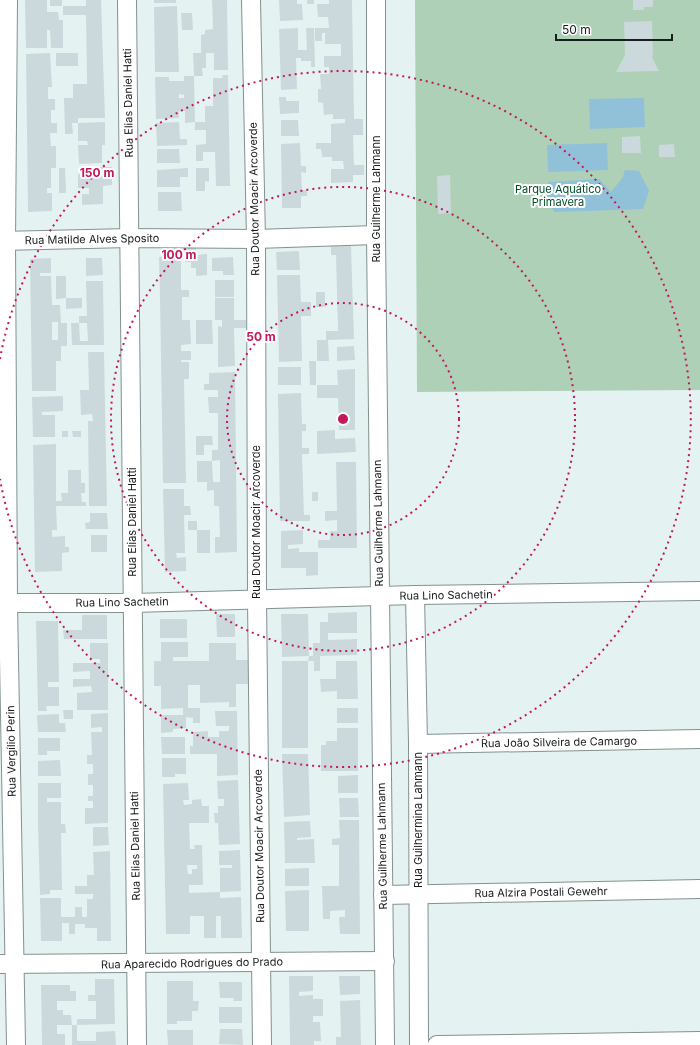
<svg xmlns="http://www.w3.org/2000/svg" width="700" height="1045" font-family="Inter,sans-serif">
<rect width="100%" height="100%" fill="#e4f3f2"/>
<!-- green -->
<path fill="#add0b6" d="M415,0H700V390L417,392Z"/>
<!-- water -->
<g fill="#90c1d9">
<path d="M644,98L645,127L590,129L589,99Z"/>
<path d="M607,143L608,170L548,172L547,145Z"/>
<path d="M625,170L639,171L649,191L643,209L555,212C546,201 546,196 548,182L599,179L611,192L623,177Z"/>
</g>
<!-- building -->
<g fill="#cbd9dc" fill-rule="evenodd">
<path d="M25,0H47V12H58L59,20H63V48H51L50,30H47V48H26Z"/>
<rect x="50" y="0" width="12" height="6"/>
<path d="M86,0H101L105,118H78V123H72L73,134H65L64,98H73V84H87V75L86,15H63V6H86Z"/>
<rect x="154" y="0" width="22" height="3"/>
<path d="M212,0H227L228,70H214V53H206V68H202L203,76H194L193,53H201V35L205,34V30L213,29Z"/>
<path d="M279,0H297V4H302L303,20L280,21Z"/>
<rect x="307" y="0" width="7" height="4"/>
<path d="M329,0H352L354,119H363V135H353L354,165H364V175H353V182L331,183V169H344L343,161H332V157H322L321,149H316V143H331V124L345,123V119H333V114L324,115L323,103L318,102V89H321L320,74H329V67H324V56H341V44H325V33H322V41H315V28H329L328,17H318L317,4H329Z"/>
<path d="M633,0H653V7H644V10H633Z"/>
<path d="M177,6L179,72H155L154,7Z"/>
<path d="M181,13H192L193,30H182Z"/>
<path d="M652,21L653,54L652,57L659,71L616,72L625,55L624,22Z"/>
<path d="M298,28V50H307L306,28H314L315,67H311V61H301V58H296L297,89L281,90L279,29Z"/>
<path d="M50,53L52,87H48V99H55V110H51V123H57V133H50L51,146H56V168H51V188H47V193H52V211L28,212L26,54Z"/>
<rect x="56" y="53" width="22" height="13"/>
<path d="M222,75H228L230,186H216L215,152H203V161H196V145L206,144V130H195V122H205V106H213V78H223Z"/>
<path d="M184,76H194L195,122L185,123V111H179V118L156,119L155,77H169V81H184ZM179,94L184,95V98H179Z"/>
<path d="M279,97H286V101H299V113L280,114Z"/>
<path d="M281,120H298L299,136H281Z"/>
<path d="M105,122V145H102V163L79,164L78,145H88L87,141H78V123Z"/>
<path d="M179,122L180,139H187V145L157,146L156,123Z"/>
<path d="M640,136L641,153H622V137Z"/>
<path d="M300,143L301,166H306V173L301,172L302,190H307V196H301V208H282L281,144Z"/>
<path d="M674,144L675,157H659V145Z"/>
<path d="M157,149H179L180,163H157Z"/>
<path d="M96,167H112V185L103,186V204L82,205V194H89V188H78V174H96Z"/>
<path d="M59,168H65L66,193H59Z"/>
<path d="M188,168V177H180V187H157V170Z"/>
<path d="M196,168H209V182L205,181V191H196Z"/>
<path d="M450,175L451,213L438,214L437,176Z"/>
<path d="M158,192H181L182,211H158Z"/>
<path d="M185,246H196V255L207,254V275L196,276V268H191V262H185Z"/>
<path d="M331,246H351L354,339L328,340L329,361H317V340H326V331H338L336,255H331Z"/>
<path d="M299,251L300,270H277L276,252Z"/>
<path d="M181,256V290H189V297H182V320H190L191,344L181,345V351H191V360H181V362H189V379H184L186,483H163L160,297H173H160L159,257Z"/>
<path d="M233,257L234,275H223V271H212V258Z"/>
<path d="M51,258V273H40V276H51L52,305H60L61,323H67V346H61V361H56V391H32L30,259ZM52,322H58V340H52Z"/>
<path d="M86,258H102L103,275L86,276Z"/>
<path d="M277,275H300L301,302H311V316H301L302,361L279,362Z"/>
<path d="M56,276H66V298L56,299Z"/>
<rect x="215" y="280" width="19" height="17"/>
<path d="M86,281H103L104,345H72L71,323H79L80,341H88L87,323H79V316H87Z"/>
<rect x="316" y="292" width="9" height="15"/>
<path d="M66,298H82V308L66,309Z"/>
<path d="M215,298H234V320H246V328H234L235,366L218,367V326L222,327V320H215Z"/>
<path d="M196,320H212L213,344H196Z"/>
<path d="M354,346L355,360L337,361V347Z"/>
<path d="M88,352H104L107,506H89L88,421H93L92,414L81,415L80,390H89Z"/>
<path d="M309,361H316V385H310Z"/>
<rect x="278" y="367" width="23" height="18"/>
<path d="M355,369V430H339L338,398H317V385H338L337,370Z"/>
<path d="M235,372L237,552L215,553V537H220L219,506H214V490L207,491V482H197V461H212L213,482H220V460L212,461V450H218V413H209L208,397H218V390H204V384H209V373Z"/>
<path d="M301,393L302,424H306V431H302V448H309V454H302L304,515H310V521H280L278,394Z"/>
<path d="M63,396V411L42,412V415H55V437H33L32,397Z"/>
<path d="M335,430V439L355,438L356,452L317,454V431Z"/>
<rect x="62" y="431" width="6" height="6"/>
<path d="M72,431H81V437H73Z"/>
<path d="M196,436H212L213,445H204V455H196Z"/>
<path d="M56,444V501H62L61,493H68V470H81V483H85V493H81L82,502H86V506H56L57,530H52V537L65,536V547H69V552L62,553V571L35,572L33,445Z"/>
<path d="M336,462H356L357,548H318V540H330V531H337V520L325,521V511H337Z"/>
<path d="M163,489H184V506H190L191,515H184L185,553H176L177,558L186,557V571L165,572Z"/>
<rect x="312" y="492" width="6" height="9"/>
<path d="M90,513H107L108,529H86L85,523L90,522Z"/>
<rect x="188" y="521" width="9" height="9"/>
<rect x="197" y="530" width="13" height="23"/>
<path d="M303,530V544L288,545V549L299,548V552H318V575L306,576V568H281V531Z"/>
<rect x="91" y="535" width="16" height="17"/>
<path d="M357,612V633H328V640L357,639V655L320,656V671H314V661H308L309,656H313V643H320V622H328V613Z"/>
<path d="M216,614H235V637H217Z"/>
<path d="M281,614H308L309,656L282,657Z"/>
<path d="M82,615H107V639H64L63,630H82Z"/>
<rect x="160" y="619" width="27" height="19"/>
<path d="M36,621H58L59,682H48V687H59V706H46L47,711H38Z"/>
<path d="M161,642H188V657H173V661H209V643H236V660H250V684H236V707H229V702L200,703V685H188V708H200V723H193V718L186,717V728L173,729V732L161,733V715H183V708L161,709V686H154V661H161Z"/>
<path d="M90,643H108V710H77V693L92,692L91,686L73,687V679H90V671L73,672V663H100V659H90Z"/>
<rect x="282" y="661" width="26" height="87"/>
<path d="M336,661H357L358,699H337V691L321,692L320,679H336Z"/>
<rect x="337" y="708" width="21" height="15"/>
<path d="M63,710H73V719H64Z"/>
<path d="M215,711H237L238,775L217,776V754H190V746H193V732L208,731V737H219V731H229V726H216Z"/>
<path d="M108,713V823L85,824V808H93V801H88V796H93V785H88V774H93V764H87V755H92L91,732H102V727L91,728V714Z"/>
<path d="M59,714V723H65L66,732H38L37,715Z"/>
<path d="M337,728H358V771H321V745H326V741H337Z"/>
<path d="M161,737H185V754H162Z"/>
<path d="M38,738H60V751H47V755H38Z"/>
<path d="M282,754H308L310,815L284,817Z"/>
<path d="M162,758H186V774H175V777H162Z"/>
<path d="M60,760L61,776H38V761Z"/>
<path d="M358,775V793H338V776Z"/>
<path d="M238,780L240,844L219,845L218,823H215L214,813H218V806H224V799H218L217,781Z"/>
<path d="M38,783H61V798H47V802H61V824H65L66,833H61L62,890H50V894L40,895L38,825Z"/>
<path d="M188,783L189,800H183L184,805L192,804V800L201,799L202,806H209V823H189L190,849H195L194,845H202L203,885H189V893L220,892V868H232V865H219V851L240,850L241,891L220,892V898L241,897L242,938H221V916H216V938H204V916H190V934H166L163,784ZM187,865H197V869H192V874H188Z"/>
<path d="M339,798H358L359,817H340Z"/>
<path d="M339,820H359L360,934H340L339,917H345V910L330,911V919H323L322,886H339V845H332V839L340,838Z"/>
<path d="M310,821L311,837L297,838V840L314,839L315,863H285L284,822Z"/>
<path d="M93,827H108L109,845L93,846Z"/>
<path d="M110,851L111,941H97V928H85V924H75V934H69V923H62V941H41L40,898H61V917H75V907H82V917H87V899H93V894H75V886H87V875H94L93,852Z"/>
<path d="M309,868V886H285V869Z"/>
<path d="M309,890V931H286L285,891Z"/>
<path d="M289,976H313V991L299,992V996L313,995V999H323V1016H313V1022H320L321,1041H314V1045H290Z"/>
<path d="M339,976H360V994L340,995Z"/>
<path d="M95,979H114L115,1024L77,1025V1019H96V1001H88V995H95Z"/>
<path d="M167,981H193V1001H199L198,1011H192V1021H177V1024H167Z"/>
<path d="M219,982H242V1001H233L234,998H220Z"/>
<path d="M41,985H70V991H76V1001H57V1010H63V1015H71L72,1025H57V1034H65V1045H42Z"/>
<path d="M360,1000L361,1045H336V1037H341L340,1001Z"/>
<rect x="219" y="1007" width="23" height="16"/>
<path d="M72,1025H77V1041H96V1032L115,1031L116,1045H72Z"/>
<path d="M220,1029H242L243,1045L219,1044Z"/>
<path d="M167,1030H193V1045H168Z"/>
</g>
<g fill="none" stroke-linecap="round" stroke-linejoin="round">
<!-- minor casing -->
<g stroke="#839190" stroke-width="20">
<g id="minor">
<path d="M8,0L6,241L8,603L16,1045"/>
<path d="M127,0L137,1045"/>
<path d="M251,0L256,239L257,599L262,1045"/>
<path d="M376,0V235L385,1045"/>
<path d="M0,241L130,238L256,239L376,235"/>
<path d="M415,595L418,744L419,1045"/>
<path d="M0,603H133L415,595L700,591"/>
<path d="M418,744L700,739"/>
<path d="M383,895L700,889"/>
<path d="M0,964L385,961"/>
<path d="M437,1045L700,1041"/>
</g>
</g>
<!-- minor -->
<use href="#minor" stroke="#fff" stroke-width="18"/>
</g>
<!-- distance rings -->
<g fill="none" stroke="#c2185b" stroke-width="2" stroke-dasharray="2 4">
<circle cx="343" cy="419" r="116"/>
<circle cx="343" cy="419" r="232"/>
<path d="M0 359A348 348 0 1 1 0 479"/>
</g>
<g text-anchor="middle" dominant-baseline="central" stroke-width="4" stroke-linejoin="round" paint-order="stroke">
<!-- street labels -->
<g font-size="11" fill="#171c1c" stroke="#fff">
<text transform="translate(128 103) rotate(-91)">Rua Elias Daniel Hatti</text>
<text transform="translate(254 199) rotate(-91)">Rua Doutor Moacir Arcoverde</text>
<text transform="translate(376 199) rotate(-90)">Rua Guilherme Lahmann</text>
<text transform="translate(92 239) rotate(-1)">Rua Matilde Alves Sposito</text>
<text transform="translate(132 522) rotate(-90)">Rua Elias Daniel Hatti</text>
<text transform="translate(256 522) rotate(-90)">Rua Doutor Moacir Arcoverde</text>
<text transform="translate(378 523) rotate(-91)">Rua Guilherme Lahmann</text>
<text transform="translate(446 595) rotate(-1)">Rua Lino Sachetin</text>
<text transform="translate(122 602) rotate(-1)">Rua Lino Sachetin</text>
<text transform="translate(559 742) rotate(-1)">Rua João Silveira de Camargo</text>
<text transform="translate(11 751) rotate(-91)">Rua Vergílio Perin</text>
<text transform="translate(418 820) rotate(-90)">Rua Guilhermina Lahmann</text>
<text transform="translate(135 846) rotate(-91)">Rua Elias Daniel Hatti</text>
<text transform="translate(259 846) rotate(-91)">Rua Doutor Moacir Arcoverde</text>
<text transform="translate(382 846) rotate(-91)">Rua Guilherme Lahmann</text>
<text transform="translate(541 892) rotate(-1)">Rua Alzira Postali Gewehr</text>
<text transform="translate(192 963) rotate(-1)">Rua Aparecido Rodrigues do Prado</text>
</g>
<!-- park labels -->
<g font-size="11" fill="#024d27" stroke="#fff">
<text x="558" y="189">Parque Aquático<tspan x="558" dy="13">Primavera</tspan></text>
</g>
</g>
<circle cx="343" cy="419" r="6" fill="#c2185b" stroke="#fff" stroke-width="2"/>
<g font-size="12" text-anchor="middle" font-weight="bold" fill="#c2185b" stroke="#fff" stroke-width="4" stroke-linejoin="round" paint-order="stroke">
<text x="97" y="177">150 m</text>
<text x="179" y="259">100 m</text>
<text x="261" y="341">50 m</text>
</g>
<!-- scale -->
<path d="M556 34v6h116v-6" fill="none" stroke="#171c1c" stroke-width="2"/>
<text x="562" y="34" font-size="12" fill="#171c1c" stroke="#ffffff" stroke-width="3" paint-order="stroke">50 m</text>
</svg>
